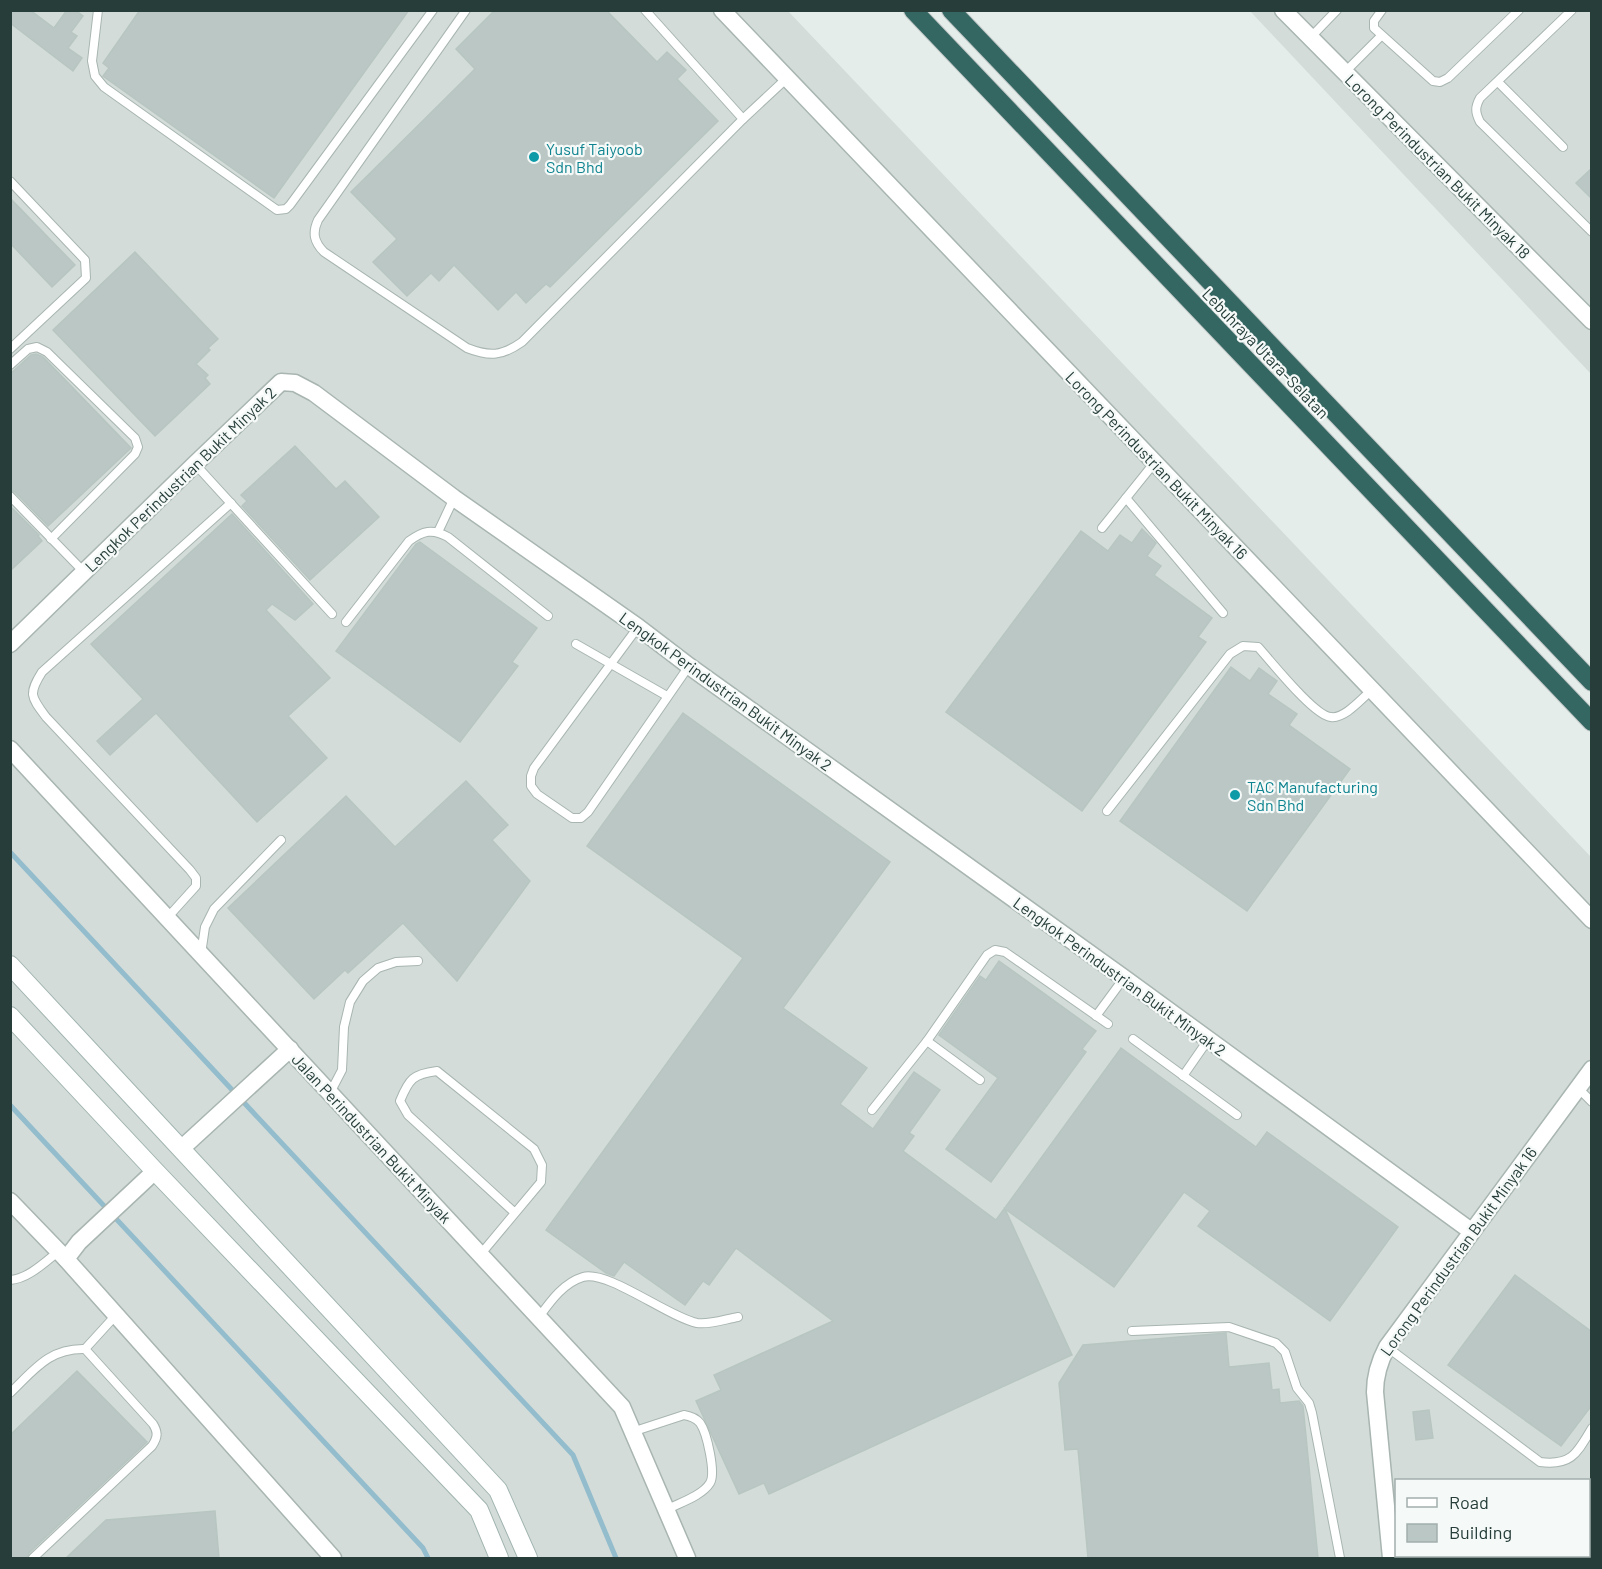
<svg xmlns="http://www.w3.org/2000/svg" width="1602" height="1569" font-family="Barlow,sans-serif">
<rect width="100%" height="100%" fill="#e5edea"/>
<!-- built -->
<g fill="#d3dcd9" fill-rule="evenodd">
<path d="M11,11H788L1591,857V1558H11ZM1396,1480H1588V1556H1396Z"/>
<path d="M1250,11H1591V374Z"/>
</g>
<g fill="none" stroke-linecap="round" stroke-linejoin="round">
<!-- stream -->
<g stroke="#93bccc" stroke-width="5">
<path d="M10,852L573,1455L616,1558"/>
<path d="M10,1105L423,1548L428,1558"/>
</g>
</g>
<!-- building -->
<g fill="#bac7c4" stroke="#b8c6c2" stroke-width="1.5">
<path d="M10,10H30L54,28L67,10H75L83,16L71,32L77,36L68,48L82,58L73,71L10,23Z"/>
<path d="M140,10H409L274,198L103,76L109,68L103,63Z"/>
<path d="M495,10H606L657,62L667,52L686,70L677,79L718,121L550,287L546,284L526,303L516,292L498,310L454,265L439,281L431,273L407,296L373,262L397,239L351,192L475,69L456,49Z"/>
<path d="M1592,168V199L1576,183Z"/>
<path d="M10,198L75,265L52,287L10,243Z"/>
<path d="M135,252L218,339L208,348L210,350L196,364L208,375L205,378L210,384L155,436L53,330Z"/>
<path d="M36,354L43,357L131,448L48,526L15,492L10,490V374L31,355Z"/>
<path d="M295,446L336,489L345,481L379,517L310,580L242,506L247,501L241,495Z"/>
<path d="M10,506L39,535L38,536L42,541L10,571Z"/>
<path d="M232,514L313,604L295,620L272,604L266,610L330,678L288,716L327,758L257,822L156,713L110,755L97,741L143,699L91,644Z"/>
<path d="M1142,529L1156,543L1147,556L1161,566L1154,575L1212,618L1198,637L1206,642L1082,811L946,712L1081,531L1108,551L1120,535L1132,543Z"/>
<path d="M420,542L537,628L512,662L518,666L460,742L336,651L416,544Z"/>
<path d="M1231,667L1250,681L1259,668L1277,681L1268,694L1297,714L1289,725L1350,769L1247,911L1120,821Z"/>
<path d="M683,713L890,862L783,1008L867,1068L840,1104L873,1129L914,1072L940,1090L909,1133L914,1136L903,1151L996,1220L1121,1048L1256,1147L1267,1132L1398,1227L1330,1321L1198,1226L1210,1211L1184,1192L1114,1287L1005,1209L1072,1355L769,1494L764,1483L739,1494L696,1401L721,1390L714,1375L833,1321L736,1248L709,1285L703,1281L685,1305L624,1262L614,1276L606,1273L546,1230L743,958L587,846Z"/>
<path d="M466,781L508,825L492,840L530,881L457,981L403,923L348,973L345,970L314,999L228,908L346,796L395,847Z"/>
<path d="M999,961L1096,1031L1082,1049L1086,1052L991,1182L946,1149L998,1078L939,1035L980,976L986,980Z"/>
<path d="M1515,1275L1592,1332V1405L1561,1446L1448,1365Z"/>
<path d="M1226,1333L1229,1367L1269,1363L1272,1390L1279,1389L1280,1403L1299,1401L1303,1406L1318,1558H1088L1078,1449L1065,1450L1059,1383L1083,1345Z"/>
<path d="M77,1371L147,1442L29,1553L27,1558H10V1435Z"/>
<path d="M1429,1410L1433,1438L1416,1440L1413,1412Z"/>
<path d="M215,1511L219,1558H66L106,1520Z"/>
</g>
<g fill="none" stroke-linecap="round" stroke-linejoin="round">
<!-- service casing -->
<g stroke="#a8b5b1" stroke-width="10">
<g id="service">
<path d="M98,10L92,61L95,76L104,87L277,210L286,209L290,205L433,10"/>
<path d="M466,10L318,220C312,233 314,242 324,252L467,348C490,357 502,356 522,342L743,119L787,78"/>
<path d="M645,10L743,119"/>
<path d="M1382,10L1374,21V28L1433,81L1440,82L1448,78L1519,10"/>
<path d="M1572,10L1480,98C1475,107 1475,112 1480,122L1592,232"/>
<path d="M1310,38L1337,10"/>
<path d="M1345,72L1381,36"/>
<path d="M1498,82L1563,147"/>
<path d="M10,181L85,260L86,278L10,349"/>
<path d="M10,365L28,349L37,347L47,352L135,438L138,447L135,454L51,539"/>
<path d="M195,464L332,614"/>
<path d="M10,496L84,572"/>
<path d="M1126,498L1223,613"/>
<path d="M1102,528L1155,462"/>
<path d="M438,532L454,498"/>
<path d="M346,622L409,541C423,531 432,528 448,537L548,616"/>
<path d="M638,627L534,768L531,776V786L537,794L572,818H581L588,812L689,666"/>
<path d="M576,644L667,696"/>
<path d="M1107,811L1230,654L1243,646L1258,647C1271,661 1314,716 1331,717C1345,719 1362,698 1373,689"/>
<path d="M168,917L196,886V878L190,870L46,717C31,697 28,694 42,672L231,503"/>
<path d="M201,954L205,927L214,909L281,840"/>
<path d="M1096,1016L1124,978"/>
<path d="M1133,1039L1237,1115"/>
<path d="M927,1041L980,1080"/>
<path d="M1183,1076L1208,1040"/>
<path d="M1577,1087L1592,1102"/>
<path d="M330,1093L342,1070L344,1027L350,1002L363,981L378,968L396,962L418,961"/>
<path d="M872,1110L927,1041L987,955L995,950L1005,952L1108,1024"/>
<path d="M480,1255L541,1182L542,1165L534,1149L437,1071C413,1074 409,1079 400,1101L408,1115L515,1213"/>
<path d="M10,1280C28,1279 45,1262 59,1251"/>
<path d="M539,1317C550,1302 563,1283 583,1277C608,1270 668,1317 697,1323C709,1325 726,1319 738,1317"/>
<path d="M1132,1331L1229,1327L1276,1343L1285,1352L1297,1388L1309,1403L1312,1413L1340,1558"/>
<path d="M1387,1347L1540,1462C1572,1466 1577,1453 1592,1428"/>
<path d="M85,1349L116,1315"/>
<path d="M10,1393C34,1370 49,1348 85,1349L153,1424C158,1432 158,1437 152,1446L33,1558"/>
<path d="M632,1432L684,1415C690,1416 696,1418 700,1423C707,1433 716,1473 710,1483C702,1496 679,1503 666,1510"/>
</g>
</g>
<!-- minor casing -->
<g stroke="#a8b5b1" stroke-width="19">
<g id="minor">
<path d="M722,10L1592,920"/>
<path d="M1283,10L1592,321"/>
<path d="M10,644L195,464L281,382L295,383L314,393L454,498L638,627L689,666L1124,978L1471,1231"/>
<path d="M10,749L622,1407L687,1558"/>
<path d="M182,1148L290,1049"/>
<path d="M10,1201L66,1259L333,1558"/>
<path d="M66,1259L79,1242L155,1171"/>
<path d="M1391,1558L1375,1392C1375,1375 1379,1362 1387,1347L1592,1069"/>
</g>
</g>
<!-- secondary casing -->
<g stroke="#a1b4b0" stroke-width="20">
<g id="secondary">
<path d="M10,965L498,1490L528,1558"/>
<path d="M10,1016L155,1171L479,1510L499,1558"/>
</g>
</g>
<!-- motorway casing -->
<g stroke="#c2c9c8" stroke-width="20">
<g id="motorway">
<path d="M913,10L1592,722"/>
<path d="M951,10L1592,682"/>
</g>
</g>
<!-- service -->
<use href="#service" stroke="#fff" stroke-width="8"/>
<!-- minor -->
<use href="#minor" stroke="#fff" stroke-width="16"/>
<!-- secondary -->
<use href="#secondary" stroke="#fff" stroke-width="18"/>
<!-- motorway -->
<use href="#motorway" stroke="#346662" stroke-width="18"/>
</g>
<!-- markers -->
<g fill="#0f9aa8" stroke="#f5f9f8" stroke-width="2">
<circle cx="534" cy="157" r="6"/>
<circle cx="1235" cy="795" r="6"/>
</g>
<g text-anchor="middle" dominant-baseline="central" stroke-width="4.5" stroke-linejoin="round" paint-order="stroke">
<!-- culture labels -->
<g font-size="16" fill="#0d838f" stroke="#f5f9f8" text-anchor="start">
<text x="546" y="148">Yusuf Taiyoob<tspan x="546" dy="18">Sdn Bhd</tspan></text>
<text x="1247" y="786">TAC Manufacturing<tspan x="1247" dy="18">Sdn Bhd</tspan></text>
</g>
<!-- street labels -->
<g font-size="16" fill="#263d39" stroke="#f5f9f8">
<text transform="translate(1438 166) rotate(45)">Lorong Perindustrian Bukit Minyak 18</text>
<text transform="translate(1266 353) rotate(46)">Lebuhraya Utara–Selatan</text>
<text transform="translate(1157 465) rotate(46)">Lorong Perindustrian Bukit Minyak 16</text>
<text transform="translate(180 479) rotate(-44)">Lengkok Perindustrian Bukit Minyak 2</text>
<text transform="translate(726 691) rotate(36)">Lengkok Perindustrian Bukit Minyak 2</text>
<text transform="translate(1120 976) rotate(36)">Lengkok Perindustrian Bukit Minyak 2</text>
<text transform="translate(372 1138) rotate(47)">Jalan Perindustrian Bukit Minyak</text>
<text transform="translate(1458 1251) rotate(-54)">Lorong Perindustrian Bukit Minyak 16</text>
</g>
</g>
<!-- border -->
<rect width="1602" height="1569" fill="none" stroke="#263d39" stroke-width="24"/>
<!-- legend -->
<rect x="1395" y="1479" width="195" height="78" fill="#f5f9f8" stroke="#a2aeac" stroke-width="1.5"/>
<rect x="1407" y="1498" width="30" height="9" fill="#ffffff" stroke="#a2aeac" stroke-width="1.5"/>
<text x="1449" y="1509" font-size="18" fill="#263d39">Road</text>
<rect x="1407" y="1524" width="30" height="18" fill="#bac7c4" stroke="#a2aeac" stroke-width="1.5"/>
<text x="1449" y="1539" font-size="18" fill="#263d39">Building</text>
</svg>
